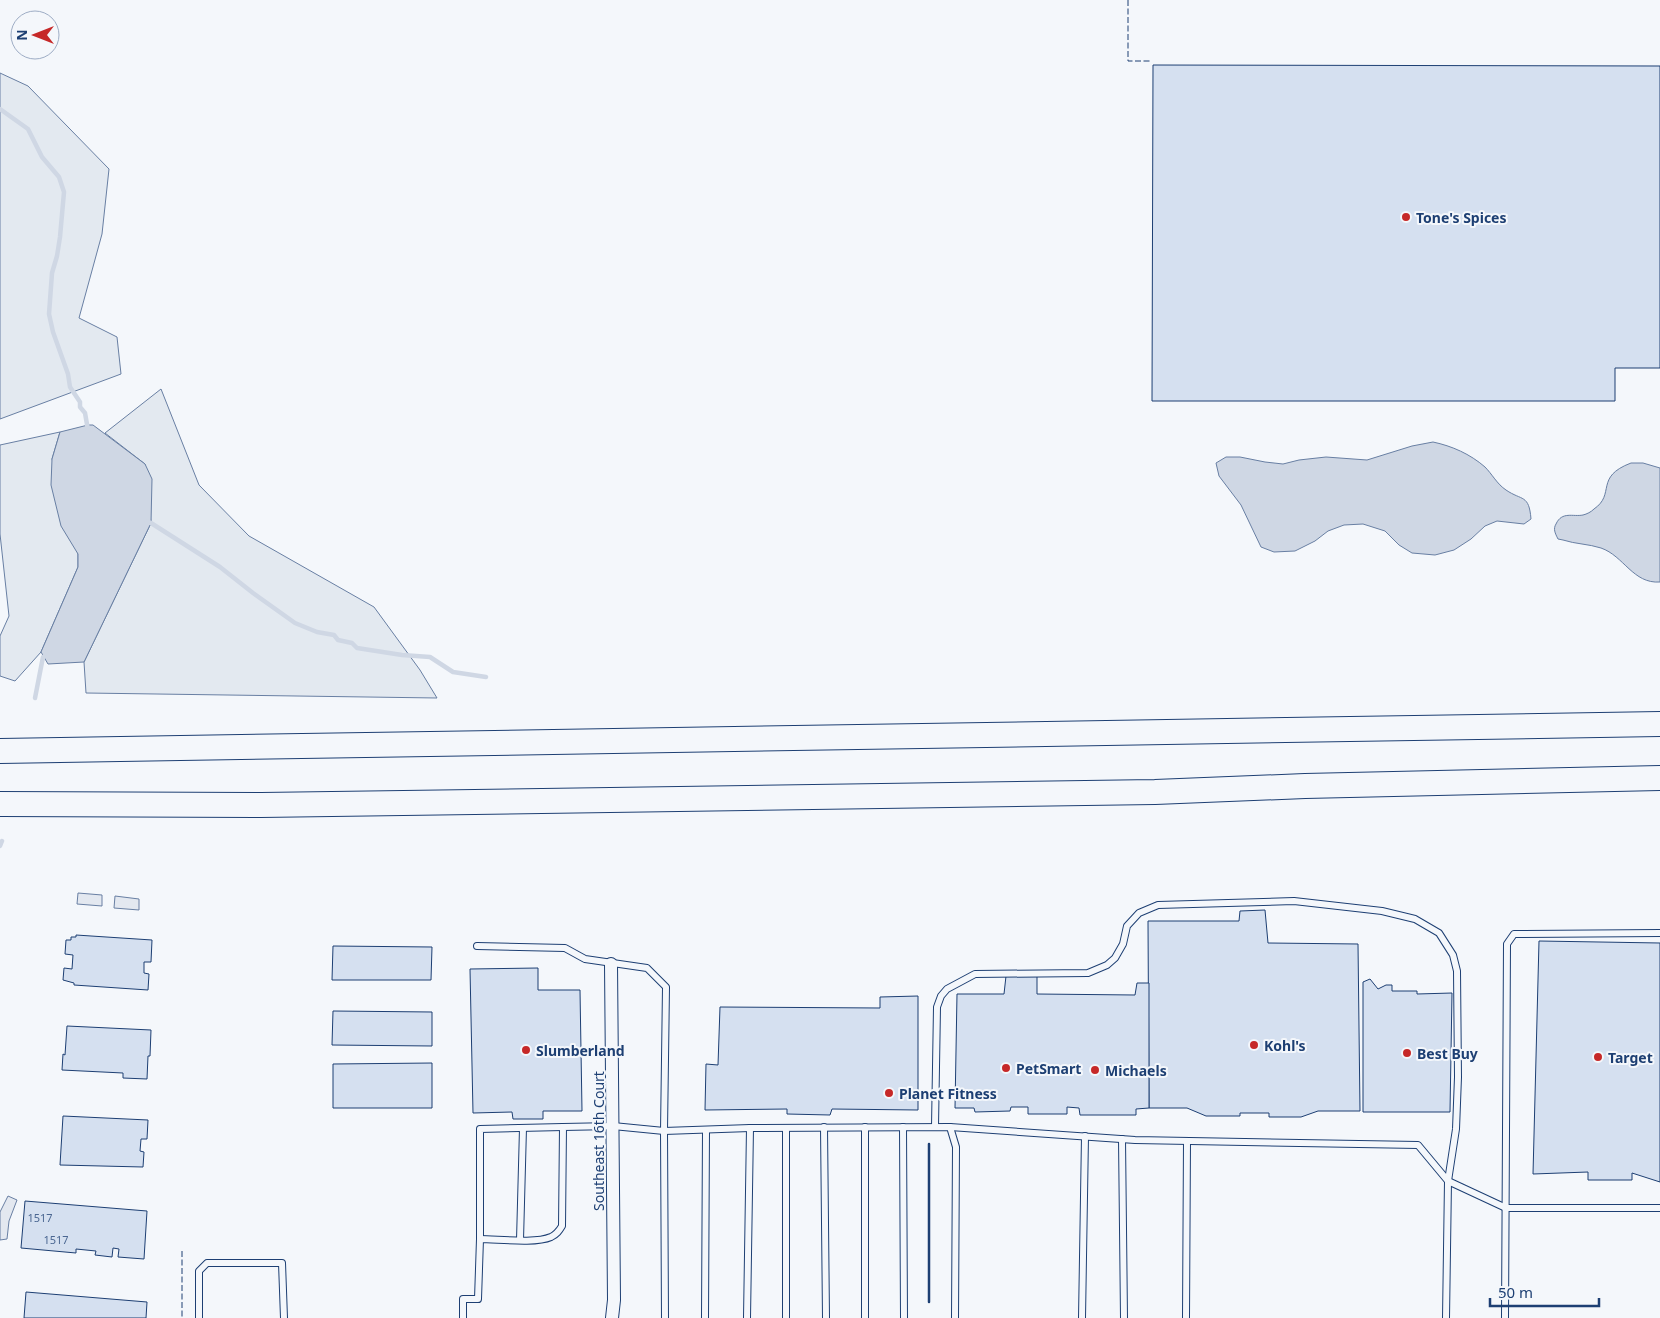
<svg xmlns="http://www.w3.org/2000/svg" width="1660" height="1318" font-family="'Noto Sans',sans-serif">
<rect width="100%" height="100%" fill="#f4f7fb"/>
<!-- green -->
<g fill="#e3e9f0" stroke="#687fa3">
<path d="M0,73L28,86L109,169L102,234L79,318L117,337L121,374L0,419Z"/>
<path d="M161,389L199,485L249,536L374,607L420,670L437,698L86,693L84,662L151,523L145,464L105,433Z"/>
<path d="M60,432L52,459L78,554V567L41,652L15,681L0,676V636L9,616L0,534V445Z"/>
</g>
<!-- parking -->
<g fill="#e3e8f0" stroke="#687fa3">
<path d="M78,893L102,895V906L77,904Z"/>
<path d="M115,896L139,899V910L114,908Z"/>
<path d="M8,1196L17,1200L9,1221L7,1239L0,1240V1212Z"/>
</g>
<!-- water -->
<g fill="#cfd7e4" stroke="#687fa3">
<path d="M88,425H93L145,464L152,479L151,523L84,662L48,664L41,652L78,567V554L61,526L51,485L52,459L60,432Z"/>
<path d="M1433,442C1452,446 1470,454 1485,467C1492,474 1497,484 1506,490C1522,501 1529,494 1531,519L1524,524L1497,521L1485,526L1471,539L1454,550L1435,555L1412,553L1399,545L1385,531L1363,524L1344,525L1328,531L1315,541L1295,551L1274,552L1261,547L1241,505L1219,476L1216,463L1226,457H1240L1265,462L1283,464L1299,460L1326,457L1367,460L1412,446Z"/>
<path d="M1631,463H1643L1660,468V582C1633,584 1624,556 1601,548C1589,544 1575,544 1563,540L1558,539C1555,533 1553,529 1556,524C1562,511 1573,517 1583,515C1587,514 1591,512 1594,509C1616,494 1594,477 1631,463Z"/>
</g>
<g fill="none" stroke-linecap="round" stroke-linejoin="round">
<!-- stream -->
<g stroke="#cfd7e4" stroke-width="4.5">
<path d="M0,109L28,129L42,157L59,177L64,192L60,237L57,256L52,273L49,314L53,332L68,374L70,387L80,402V407L85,413L88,430"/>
<path d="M147,522L151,523L220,567L253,593L295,623L317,632L334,635L338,640L352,643L357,648L402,655L430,657L453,672L486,677"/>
<path d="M35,698L43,657L47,655"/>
<path d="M0,846L2,841"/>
</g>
</g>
<!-- building -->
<g fill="#d5e0f0" stroke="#1d3f73">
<path d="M1153,65L1660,66V368H1615V401H1152Z"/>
<path d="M1265,910L1268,943L1358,944L1360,1111H1318L1301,1117H1269V1113H1240V1116H1206L1187,1108H1149L1148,921H1239L1240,911Z"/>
<path d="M76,935L152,940L151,962H144V973L149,974L148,990L74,985V983L63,980L64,968L72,969L73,955L65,954L66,940H71V937H76Z"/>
<path d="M1539,941L1660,943V1182L1632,1173V1180H1588V1172L1533,1174Z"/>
<path d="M333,946L432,947L431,980H332Z"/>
<path d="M538,968V990H580L582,1111H543V1119H513L512,1112L473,1113L470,969Z"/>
<path d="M1006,976H1037V994L1135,995L1137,983H1149V1108L1136,1109V1115H1080L1079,1108L1067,1107V1114H1028V1107H1011L1010,1111L975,1112L974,1108H955L957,994H1004Z"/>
<path d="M1370,979L1378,989L1386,985H1392V991H1417V994L1452,993L1450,1112H1363V982Z"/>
<path d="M918,996V1110L832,1109L830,1115L787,1114V1109L705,1110L706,1064L718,1065L720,1007L880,1008V997Z"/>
<path d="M333,1011L432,1012V1046L332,1045Z"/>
<path d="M67,1026L151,1030L150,1056H148L147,1079L123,1078V1073L62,1070L63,1054L65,1055Z"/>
<path d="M432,1063V1108H333V1064Z"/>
<path d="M63,1116L148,1120L147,1139H141L140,1151L144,1152L143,1167L60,1165Z"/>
<path d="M25,1201L147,1211L144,1259L118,1257L119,1249L113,1248L112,1257L95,1255L96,1251L76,1249V1253L21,1248Z"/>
<path d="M26,1292L147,1302L146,1318H24Z"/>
</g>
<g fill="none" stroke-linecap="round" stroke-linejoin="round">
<!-- lane casing -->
<g stroke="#1d3f73" stroke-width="8">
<g id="lane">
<path d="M477,946L565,948L585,959L647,968L666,987L664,1131L750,1128L950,1127L956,1147L955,1318"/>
<path d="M824,1127L826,1318"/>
<path d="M903,1127L904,1318"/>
<path d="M935,1127L937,1007L941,996L947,989L975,974L1088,973L1107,965L1115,958L1123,944L1127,926L1139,913L1158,905L1294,901L1382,911L1415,919L1439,933L1453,955L1457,971L1458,1077L1456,1129L1448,1181L1446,1318"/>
<path d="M950,1127L1135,1140L1418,1145L1448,1181L1506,1208H1660"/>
<path d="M786,1128V1318"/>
<path d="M1122,1139L1124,1318"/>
<path d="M480,1239V1129L563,1127"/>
<path d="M520,1240L523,1128"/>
<path d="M199,1318V1271L207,1263H282L284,1318"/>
<path d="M463,1318V1299H478L480,1239C498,1239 535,1244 551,1237C557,1234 559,1231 562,1226L563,1127L613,1126L664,1131L665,1318"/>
<path d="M705,1318L706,1130"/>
<path d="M747,1318L750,1128"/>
<path d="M865,1318V1127"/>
<path d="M1082,1318L1085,1136"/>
<path d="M1186,1318L1187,1141"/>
<path d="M1505,1318L1507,944L1514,934L1660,933"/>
</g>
</g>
<!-- street casing -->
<g stroke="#1d3f73" stroke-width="14">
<path id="street" d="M611,964L614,1300L612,1318"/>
</g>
<!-- highway casing -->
<g stroke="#1d3f73" stroke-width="26">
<g id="highway">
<path d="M0,751L1660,724"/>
<path d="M0,804L261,805L1155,792L1305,786L1660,778"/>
</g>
</g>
<!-- lane -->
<use href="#lane" stroke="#f4f7fb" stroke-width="6"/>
<!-- street -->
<use href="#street" stroke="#f4f7fb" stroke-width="12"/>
<!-- highway -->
<use href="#highway" stroke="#f4f7fb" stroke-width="24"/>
<!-- fence -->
<g stroke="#1d3f73" stroke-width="1" stroke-dasharray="6 2.5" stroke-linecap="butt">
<path d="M1128,0V61H1152"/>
<path d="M182,1251V1318"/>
</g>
<!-- wall -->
<path stroke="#1d3f73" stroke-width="2.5" d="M929,1302V1144"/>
</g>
<!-- markers -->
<g fill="#c62828" stroke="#f4f7fb" stroke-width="2">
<circle cx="1406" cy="217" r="5"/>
<circle cx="1254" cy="1045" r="5"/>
<circle cx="526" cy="1050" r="5"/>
<circle cx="1407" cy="1053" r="5"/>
<circle cx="1598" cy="1057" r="5"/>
<circle cx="1006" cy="1068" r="5"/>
<circle cx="1095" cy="1070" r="5"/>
<circle cx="889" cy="1093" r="5"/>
</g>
<g text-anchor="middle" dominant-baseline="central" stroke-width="4" stroke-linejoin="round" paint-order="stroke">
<!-- number labels -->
<g font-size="11" fill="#4b6792">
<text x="40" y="1217">1517</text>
<text x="56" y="1239">1517</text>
</g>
<!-- poi labels -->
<g font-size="14" font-weight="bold" fill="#1d3f73" stroke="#f4f7fb" text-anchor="start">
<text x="1416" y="217">Tone's Spices</text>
<text x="1264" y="1045">Kohl's</text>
<text x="536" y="1050">Slumberland</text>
<text x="1417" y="1053">Best Buy</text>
<text x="1608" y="1057">Target</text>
<text x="1016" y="1068">PetSmart</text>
<text x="1105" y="1070">Michaels</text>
<text x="899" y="1093">Planet Fitness</text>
</g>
<!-- street labels -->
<g font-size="14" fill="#1d3f73" stroke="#f4f7fb">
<text transform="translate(598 1141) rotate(-90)">Southeast 16th Court</text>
</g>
</g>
<!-- north arrow -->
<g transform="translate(35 35) rotate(270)"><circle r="24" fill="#f4f7fb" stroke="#9eadc5"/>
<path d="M0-4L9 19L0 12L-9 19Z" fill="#c62828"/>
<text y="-8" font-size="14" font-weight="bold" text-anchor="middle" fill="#1d3f73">N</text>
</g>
<!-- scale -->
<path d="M1490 1298v8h109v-8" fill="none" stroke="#1d3f73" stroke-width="2.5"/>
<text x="1498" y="1298" font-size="15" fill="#1d3f73" stroke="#f4f7fb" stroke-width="4" paint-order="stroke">50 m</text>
</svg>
